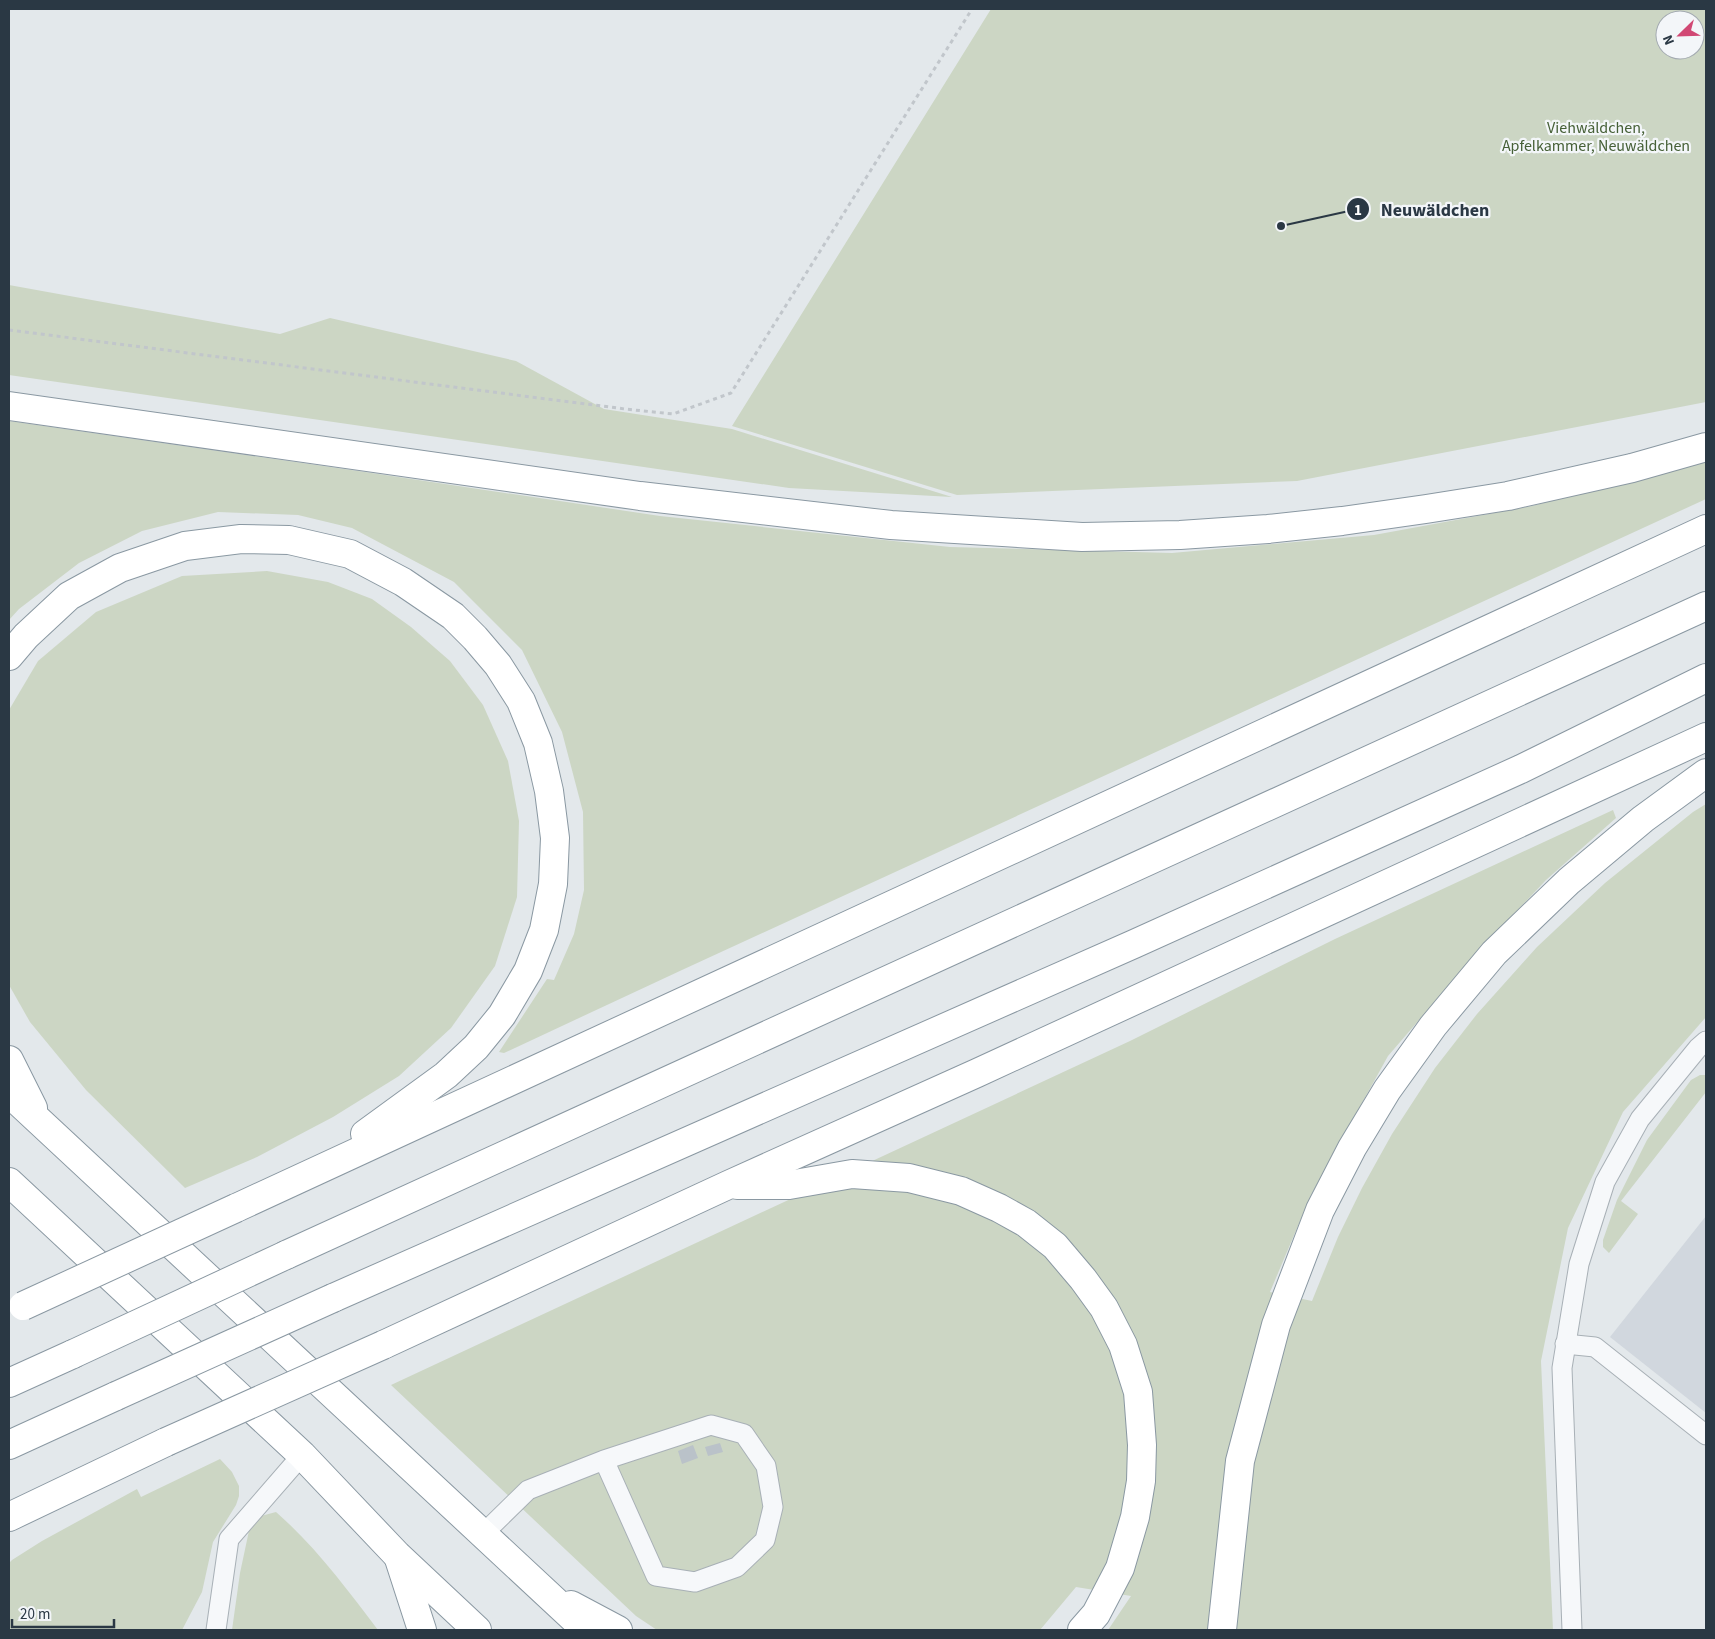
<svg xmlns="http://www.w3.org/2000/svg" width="1715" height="1639" font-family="'Source Sans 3',sans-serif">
<rect width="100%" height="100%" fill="#e3e8eb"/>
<!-- built -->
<path fill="#d1d7de" d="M1706,1216V1413L1610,1337Z"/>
<!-- green -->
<g fill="#ccd6c4" fill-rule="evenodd">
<path d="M991,9H1706V402L1297,481L957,495L732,426ZM1665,20H1695V50H1665Z"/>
<path d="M9,285L280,334L330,318L516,361L604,409L732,429L952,497L789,488L9,375Z"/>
<path d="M9,421L365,472L660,516L950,547L1172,553L1374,535L1532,506L1706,458V499L682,970L504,1053L499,1052L547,979L554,980L574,934L584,890L583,812L562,732L522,650L454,582L352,528L298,515L218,512L142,531L79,563L19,609L9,620Z"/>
<path d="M267,571L328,582L372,599L411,627L450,661L483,705L508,761L519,821L517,897L495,966L451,1028L399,1076L333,1117L257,1157L185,1188L86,1090L30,1022L9,985V710L38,661L96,612L182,576Z"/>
<path d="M1706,804V1017L1623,1112L1568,1228L1541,1361L1553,1630H1108L1131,1596L1076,1587L1040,1630H657L636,1616L391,1385L1130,1041L1335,939L1613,810L1616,818L1546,880L1469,962L1388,1056L1311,1195L1270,1292L1312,1301L1338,1237L1362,1188L1392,1134L1435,1068L1477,1014L1537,947L1605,883L1693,812Z"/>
<path d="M1700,1075H1706V1092L1621,1201L1638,1214L1609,1253L1603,1247V1240L1617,1200L1647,1140L1691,1080Z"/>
<path d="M220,1459L232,1472L239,1486V1496L236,1505L213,1542L202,1592L182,1630H9V1563L12,1560L42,1541L137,1489L141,1497Z"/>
<path d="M276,1512C315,1546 347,1589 378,1630H232L240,1573L250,1526L261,1516Z"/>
</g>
<!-- building -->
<g fill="#bac2c9">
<path d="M720,1443L723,1452L708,1456L705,1447Z"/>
<path d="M693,1445L698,1458L682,1464L678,1451Z"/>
</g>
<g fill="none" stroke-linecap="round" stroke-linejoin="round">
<!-- lane casing -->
<g stroke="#a8b0b6" stroke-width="21">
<g id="lane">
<path d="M1565,1344L1595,1347L1706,1435"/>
<path d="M482,1535L528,1490L604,1460L711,1425L744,1434L766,1466L773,1507L765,1540L737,1567L695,1582L656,1576L604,1460"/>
<path d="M216,1630L229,1539L302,1455"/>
<path d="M1572,1630L1562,1368L1579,1264L1605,1182L1640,1119L1698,1048L1706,1041"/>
</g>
</g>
<!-- highway casing -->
<g stroke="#8a98a2" stroke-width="30">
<g id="highway">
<path d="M9,406L640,496L891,525L1082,537L1180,535L1268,529L1342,521L1426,509L1508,496L1632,468L1706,447"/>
<path d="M9,656L26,636L69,596L120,568L185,546L241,539L289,540L350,554L403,582L453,616L475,638L498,665L521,701L538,743L549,791L555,838L553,884L544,930L528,971L502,1015L476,1047L446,1075L365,1134"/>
<path d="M9,1060L33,1108"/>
<path d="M9,1093L586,1630"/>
<path d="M9,1182L302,1455L397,1555L477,1630"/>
<path d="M737,1185H789L852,1174L909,1178L961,1191L999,1208L1026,1223L1055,1246L1083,1279L1104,1308L1123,1345L1138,1392L1142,1445L1141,1481L1135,1517L1120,1568L1096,1614L1082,1630"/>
<path d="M236,1208L1706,529"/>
<path d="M286,1255L1706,606"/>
<path d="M333,1298L1134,944L1521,769L1706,678"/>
<path d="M383,1345L728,1185L977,1073L1706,737"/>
<path d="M9,1383L73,1354"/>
<path d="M9,1445L116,1396"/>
<path d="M9,1517L166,1442"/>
<path d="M399,1559L422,1630"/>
<path d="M571,1605L618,1630"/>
<path d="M1222,1630L1240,1461L1276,1325L1320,1210L1352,1148L1387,1090L1433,1026L1494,953L1569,881L1643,819L1706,773"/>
</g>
</g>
<!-- path -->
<path stroke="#c1c6cb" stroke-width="3" stroke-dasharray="4 4" stroke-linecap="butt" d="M9,330L625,409L673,414L731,393L972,9"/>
<!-- lane -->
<use href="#lane" stroke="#f6f8fa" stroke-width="19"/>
<!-- highway -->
<use href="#highway" stroke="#fff" stroke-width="28"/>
<!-- highway-bridge casing -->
<g stroke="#8a98a2" stroke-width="30" stroke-linecap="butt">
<g id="highway-bridge">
<path d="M23,1306L236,1208"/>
<path d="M73,1354L286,1255"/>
<path d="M116,1396L333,1298"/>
<path d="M166,1442L383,1345"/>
</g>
</g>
<!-- highway-bridge -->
<use href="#highway-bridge" stroke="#fff" stroke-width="28"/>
</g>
<g text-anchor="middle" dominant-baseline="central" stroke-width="4.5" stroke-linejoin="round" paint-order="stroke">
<!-- park labels -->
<g font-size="16" fill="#466037" stroke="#f3f6f9">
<text x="1596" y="128">Viehwäldchen,<tspan x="1596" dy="18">Apfelkammer, Neuwäldchen</tspan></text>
</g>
</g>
<!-- callouts -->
<path fill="none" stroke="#2a3844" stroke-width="2" d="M1281 226L1358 209"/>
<g fill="#2a3844" stroke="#f3f6f9" stroke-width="2">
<circle cx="1281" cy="226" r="5"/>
<circle cx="1358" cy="209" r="12"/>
</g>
<g font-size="15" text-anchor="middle" font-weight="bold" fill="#fff">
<text x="1358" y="215">1</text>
</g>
<g font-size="18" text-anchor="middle" font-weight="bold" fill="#2a3844" stroke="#f3f6f9" stroke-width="4.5" stroke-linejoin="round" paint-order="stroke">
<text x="1435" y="216">Neuwäldchen</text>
</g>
<!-- border -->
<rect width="1715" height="1639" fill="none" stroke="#2a3844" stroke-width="20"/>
<!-- north arrow -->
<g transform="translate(1680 35) rotate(247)"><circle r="24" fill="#f3f6f9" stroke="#a3aab1"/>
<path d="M0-4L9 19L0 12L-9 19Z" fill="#d14874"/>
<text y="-8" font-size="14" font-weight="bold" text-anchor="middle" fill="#2a3844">N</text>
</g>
<!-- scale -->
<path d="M12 1619v8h102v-8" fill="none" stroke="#2a3844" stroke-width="2.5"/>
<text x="20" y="1619" font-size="15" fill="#2a3844" stroke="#f3f6f9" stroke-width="4" paint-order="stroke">20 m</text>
</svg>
